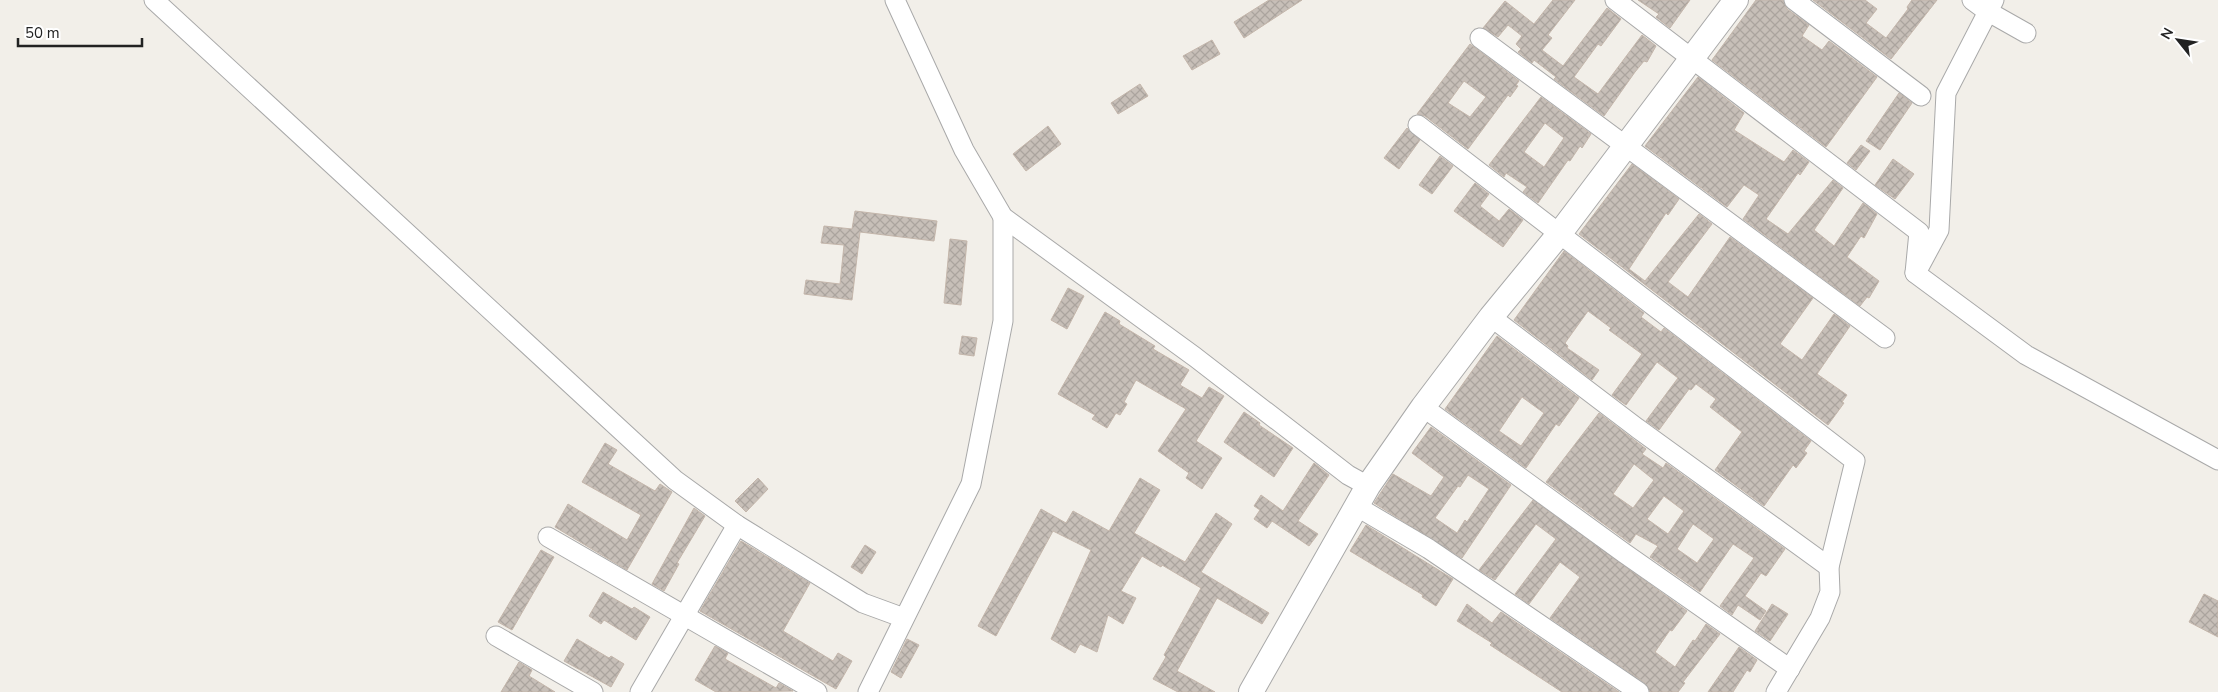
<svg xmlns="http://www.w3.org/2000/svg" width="2218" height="692" font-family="'Nunito Sans',sans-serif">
<defs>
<pattern id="building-cross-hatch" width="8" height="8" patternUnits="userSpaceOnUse" patternTransform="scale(1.25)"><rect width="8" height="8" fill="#c7bfb8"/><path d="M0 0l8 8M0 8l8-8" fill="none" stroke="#aba49e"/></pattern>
</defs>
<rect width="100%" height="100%" fill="#f2efe9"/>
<!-- building -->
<g fill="url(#building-cross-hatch)" stroke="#c4b6ab" fill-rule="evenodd">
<path d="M1269,0H1302L1244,38L1234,22Z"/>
<path d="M1553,0H1575L1548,35L1552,38L1542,50L1563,66L1607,8L1621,19L1601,46L1598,44L1574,77L1598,94L1642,35L1656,46L1647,62L1644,61L1635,72L1604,116L1554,79L1556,77L1534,60L1532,63L1518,52L1521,49L1516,44L1522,36L1508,25L1498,37L1483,28L1505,1L1534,24Z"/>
<path d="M1638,0H1690L1670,28L1656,17L1659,14Z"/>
<path d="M1756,0H1783L1787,9L1809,25L1802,36L1822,50L1829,41L1877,77L1826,147L1712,60Z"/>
<path d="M1813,0H1865L1877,9L1866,23L1886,38L1908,9L1907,7L1912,0H1937L1891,59Z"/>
<path d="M1212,40L1220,54L1192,70L1183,56Z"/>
<path d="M1470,44L1519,81L1516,85L1518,86L1510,97L1508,95L1468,149L1425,116L1417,114ZM1464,81L1486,97L1470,117L1448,103Z"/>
<path d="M1698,77L1744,113L1734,130L1784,162L1793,150L1809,162L1800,175L1798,173L1766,219L1788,234L1833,180L1843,188L1814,230L1834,246L1863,203L1877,214L1864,238L1861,236L1847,257L1879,281L1869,298L1867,297L1860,306L1743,219L1759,195L1744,185L1727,207L1645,146Z"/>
<path d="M1140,84L1148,96L1118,114L1111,103Z"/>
<path d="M1899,93L1912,103L1880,150L1866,141Z"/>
<path d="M1541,97L1591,134L1582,148L1580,146L1570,161L1568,160L1538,203L1523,192L1527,187L1506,173L1504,177L1489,165ZM1545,123L1564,138L1544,167L1524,152Z"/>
<path d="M1048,126L1061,144L1026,171L1013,154Z"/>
<path d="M1407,128L1420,140L1399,169L1384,158Z"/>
<path d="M1861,145L1870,151L1856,170L1847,163Z"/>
<path d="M1440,156L1453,166L1432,194L1419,185Z"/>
<path d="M1893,159L1914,174L1895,199L1875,185Z"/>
<path d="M1632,164L1679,199L1668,215L1666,213L1629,269L1645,281L1699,214L1712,224L1668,282L1688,297L1730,237L1813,298L1780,344L1802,360L1834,314L1850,326L1817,374L1847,395L1842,402L1844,403L1828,425L1579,234Z"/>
<path d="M1475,183L1489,194L1480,206L1499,221L1509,209L1523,220L1503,247L1454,211Z"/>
<path d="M855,211L937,221L934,241L860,232L852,300L804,294L806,280L840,284L844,245L821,243L824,226L852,229Z"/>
<path d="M950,239L967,241L961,305L944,303Z"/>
<path d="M1564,251L1644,313L1641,317L1661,332L1664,328L1811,441L1804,451L1807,453L1796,468L1793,465L1764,506L1715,470L1742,432L1710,407L1716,399L1696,384L1691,390L1689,389L1659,430L1646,421L1678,378L1657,362L1626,405L1612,395L1642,354L1609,330L1611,328L1588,311L1565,343L1568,346L1567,348L1599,370L1592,380L1514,320Z"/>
<path d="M1068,288L1084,296L1067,329L1051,320Z"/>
<path d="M1105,312L1120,321L1119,324L1155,346L1153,349L1189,370L1180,385L1202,398L1209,387L1224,396L1196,441L1222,458L1202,489L1186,478L1189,473L1158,451L1186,409L1136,380L1124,402L1127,404L1120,415L1116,413L1107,428L1092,419L1095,415L1058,394Z"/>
<path d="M962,336L977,338L974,356L959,354Z"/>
<path d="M1497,336L1579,398L1559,426L1556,424L1526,468L1445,409ZM1522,397L1544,413L1521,446L1499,431Z"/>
<path d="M1244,412L1260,423L1259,425L1293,448L1274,477L1224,442Z"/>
<path d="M1599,413L1646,449L1642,454L1663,468L1666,463L1785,549L1766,576L1761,573L1745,596L1766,611L1760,620L1738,605L1732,615L1720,606L1754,558L1733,544L1700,592L1650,557L1658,546L1636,534L1630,543L1546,482ZM1634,464L1654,480L1633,508L1613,494ZM1664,496L1684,511L1668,534L1647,519ZM1693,524L1714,539L1697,563L1677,549Z"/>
<path d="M1431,427L1511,485L1462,558L1374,503L1393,474L1431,496L1444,477L1412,453ZM1468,475L1489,489L1467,522L1465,520L1457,533L1435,518L1458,486L1460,487Z"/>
<path d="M605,443L617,450L608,464L655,491L660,484L672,492L627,570L555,527L568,504L627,540L641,515L582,482Z"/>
<path d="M1314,463L1329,475L1298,521L1318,534L1309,546L1272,521L1267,528L1254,519L1260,510L1254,506L1261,495L1283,511Z"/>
<path d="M758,478L768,489L746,512L735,501Z"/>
<path d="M1140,478L1160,490L1134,533L1185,562L1216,513L1232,524L1201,572L1269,613L1262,624L1217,598L1177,671L1215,692H1178L1153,679L1166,657L1164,655L1201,588L1162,565L1161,567L1142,556L1121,591L1136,598L1123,624L1108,615L1097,652L1080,644L1075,653L1051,639L1091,550L1053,531L996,636L978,626L1041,509L1066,523L1073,511L1109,531Z"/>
<path d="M1533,500L1687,611L1672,631L1670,630L1655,652L1675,667L1693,640L1695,641L1706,624L1720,634L1683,682L1685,683L1678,692H1650L1645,683L1550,618L1580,577L1560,562L1529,604L1515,594L1556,539L1536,524L1495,580L1479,570Z"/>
<path d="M694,508L705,516L677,563L679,564L664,591L652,584Z"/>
<path d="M1366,525L1453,579L1436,606L1422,597L1423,595L1350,551Z"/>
<path d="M741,541L810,583L783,631L833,661L838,653L852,661L836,689L700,611Z"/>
<path d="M865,545L876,552L862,574L851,567Z"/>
<path d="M541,550L554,557L512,630L498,622Z"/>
<path d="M603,592L632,609L634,607L650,617L636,640L604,620L601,624L589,616Z"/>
<path d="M2204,594L2218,601V637L2189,622Z"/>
<path d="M1467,604L1492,623L1501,612L1619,692H1562L1490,645L1492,643L1457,621Z"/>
<path d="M1772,604L1788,614L1770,641L1755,631Z"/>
<path d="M577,639L609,658L611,656L624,664L611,687L564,661Z"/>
<path d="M907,639L919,645L901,678L891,672Z"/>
<path d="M715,646L728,653L725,659L776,688L779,683L793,691L716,692L695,680Z"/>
<path d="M1739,647L1757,660L1750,672L1747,670L1733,692H1708Z"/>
<path d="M519,662L532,670L529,676L555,692H501Z"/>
</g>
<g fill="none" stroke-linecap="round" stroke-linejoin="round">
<!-- minor casing -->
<g stroke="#a9a9a9" stroke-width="21">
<g id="minor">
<path d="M154,0L675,480L737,525L863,603L904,618"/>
<path d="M895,0L964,150L1003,217L1195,357L1348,475L1368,486"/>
<path d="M1615,0L1919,232L1915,273"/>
<path d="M1794,0L1921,96"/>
<path d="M1972,0L1987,11L2026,33"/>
<path d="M1480,38L1885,338"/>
<path d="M1418,125L1855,461L1829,567L1830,592L1820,618L1776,692"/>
<path d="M1918,269L1939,230L1946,93L1994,0"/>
<path d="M1915,273L2026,355L2218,460"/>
<path d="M1491,317L1637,428L1829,567"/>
<path d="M1423,407L1624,553L1790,669"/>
<path d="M1356,506L1429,549L1639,692"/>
<path d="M548,537L817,692"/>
<path d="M496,636L593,692"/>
<path d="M640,692L737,525"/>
<path d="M868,692L971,484L1003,321V217"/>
</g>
</g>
<!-- tertiary casing -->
<g stroke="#a9a9a9" stroke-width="26">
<path id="tertiary" d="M1251,692L1368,486L1423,407L1491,317L1560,233L1736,0"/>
</g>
<!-- minor -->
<use href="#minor" stroke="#fff" stroke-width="19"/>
<!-- tertiary -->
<use href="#tertiary" stroke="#fff" stroke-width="24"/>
</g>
<!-- north arrow -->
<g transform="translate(2178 40) rotate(300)" stroke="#ffffff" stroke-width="4" paint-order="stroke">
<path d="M0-4L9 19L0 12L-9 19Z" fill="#222222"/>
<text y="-8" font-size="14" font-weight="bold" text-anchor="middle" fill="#222222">N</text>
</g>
<!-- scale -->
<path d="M18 38v8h124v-8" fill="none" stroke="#222222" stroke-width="2.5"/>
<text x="25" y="38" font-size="15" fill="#222222" stroke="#ffffff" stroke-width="4" paint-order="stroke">50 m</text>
</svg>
